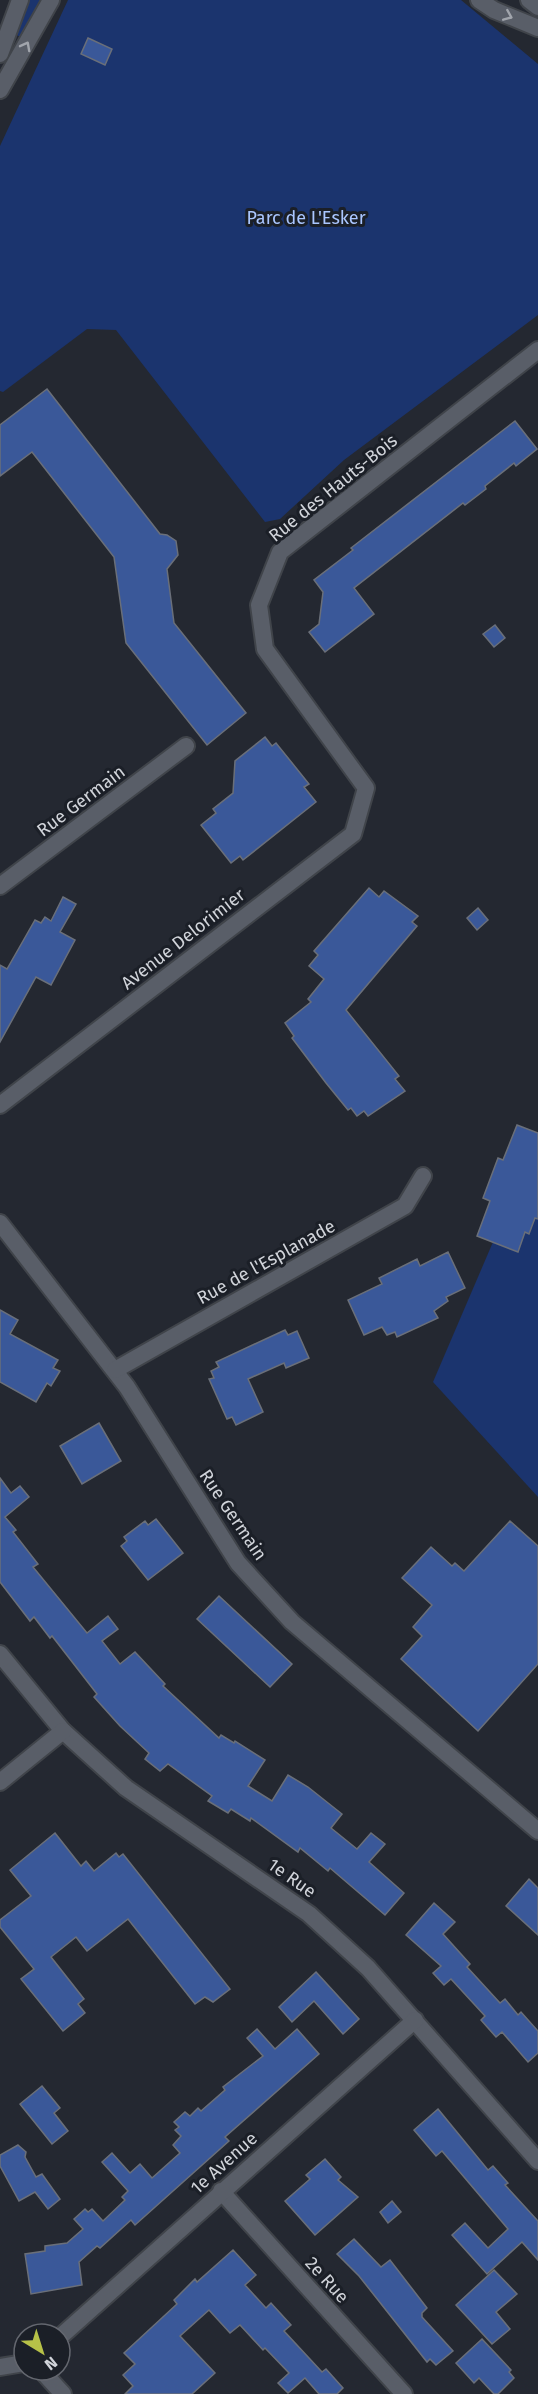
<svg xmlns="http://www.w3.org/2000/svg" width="538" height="2394" font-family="'Fira Sans',sans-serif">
<rect width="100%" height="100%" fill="#242831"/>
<!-- green -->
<g fill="#1b346e">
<path d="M27,0H41L22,38L15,34Z"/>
<path d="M68,0H461L538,64V315L344,460L280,519L265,522L116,330L87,329L3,392L0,391V146Z"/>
<path d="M538,1137V1497L433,1382Z"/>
</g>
<!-- building -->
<g fill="#3a5899" stroke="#6a6f79" stroke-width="1.5">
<path d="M88,38L112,49L105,65L81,54Z"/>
<path d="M47,389L160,534L167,535L176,541L178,555L167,569L174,623L246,713L207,745L126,643L114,557L32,452L0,476V425Z"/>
<path d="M515,421L537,449L516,466L514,463L485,486L486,489L465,505L463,503L354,588L374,614L325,652L309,632L319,624L323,592L314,580L353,550L351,548Z"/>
<path d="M495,625L505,638L494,647L483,634Z"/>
<path d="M265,737L272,746L276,743L309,784L304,787L316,802L243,860L240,856L231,863L201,825L216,813L213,809L233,793L235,761Z"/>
<path d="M369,888L379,897L384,891L418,916L412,922L417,926L346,1010L399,1076L395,1079L405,1091L368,1116L364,1111L357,1116L351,1108L348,1110L326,1083L292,1038L294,1036L285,1023L311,1002L308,999L324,979L309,966L318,955L314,951Z"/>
<path d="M63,897L76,904L60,932L75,940L51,985L36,977L0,1042V965L7,969L35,920L41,923L45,917L51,921Z"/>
<path d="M478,908L488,920L477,930L467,918Z"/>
<path d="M517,1125L538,1133V1219L535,1218L529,1234L525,1232L518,1252L477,1236L490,1201L483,1198L498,1158L503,1160Z"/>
<path d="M448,1252L465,1288L446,1297L448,1301L434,1311L438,1318L397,1337L395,1332L387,1335L382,1327L364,1335L348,1300L382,1284L379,1278L417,1259L420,1266Z"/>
<path d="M0,1310L18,1320L10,1334L58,1360L53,1368L60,1371L51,1386L47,1383L36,1402L0,1382Z"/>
<path d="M285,1330L288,1335L297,1331L309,1358L286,1368L284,1363L248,1379L263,1412L236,1425L232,1417L227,1419L209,1379L214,1378L211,1371L219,1367L216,1362Z"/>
<path d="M99,1423L121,1461L82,1484L60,1446Z"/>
<path d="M0,1478L11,1493L20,1486L29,1497L5,1517L16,1530L13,1532L38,1564L33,1567L87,1633L108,1616L118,1629L102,1641L120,1664L135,1652L165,1684L163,1686L219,1738L221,1735L234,1743L235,1741L265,1760L248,1786L272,1801L288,1775L308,1787L342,1814L331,1828L357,1849L371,1833L385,1844L369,1862L404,1893L385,1915L330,1868L328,1871L300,1848L298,1852L251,1818L250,1821L231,1809L228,1813L208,1801L212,1796L168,1764L160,1771L145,1759L149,1753L120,1726L94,1697L97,1694L52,1636L50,1638L34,1617L30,1621L0,1582Z"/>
<path d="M156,1519L183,1553L148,1580L121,1546L127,1541L124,1537L145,1521L148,1525Z"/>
<path d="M510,1521L538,1546V1664L478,1731L401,1659L422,1636L413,1627L432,1605L402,1578L431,1547L452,1566L455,1563L464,1571Z"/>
<path d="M219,1596L292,1664L270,1687L197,1619Z"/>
<path d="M55,1833L81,1866L86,1861L94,1871L116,1853L119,1857L123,1854L230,1989L213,2002L205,1997L195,2004L128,1919L87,1951L76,1937L51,1957L84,1999L78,2004L85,2013L63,2031L21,1979L34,1969L0,1927V1920L31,1896L10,1870Z"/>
<path d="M529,1879L538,1888V1935L506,1906Z"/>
<path d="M434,1903L455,1922L443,1934L470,1964L467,1967L500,2003L505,1999L518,2015L521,2012L538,2031V2053L528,2062L502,2032L496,2037L481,2020L485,2016L451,1979L444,1985L433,1973L441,1966L406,1935Z"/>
<path d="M316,1972L359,2019L343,2034L314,2001L292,2022L279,2007Z"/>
<path d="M257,2029L275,2049L297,2029L319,2054L225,2137L229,2141L135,2225L131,2220L100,2248L97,2246L79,2262L82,2285L31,2294L25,2254L45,2251V2246L67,2243L83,2229L74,2219L85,2209L88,2212L92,2209L103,2221L125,2200L122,2197L128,2191L102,2162L112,2153L130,2173L140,2164L152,2178L180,2153L173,2145L181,2136L175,2130L179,2127L174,2122L185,2112L190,2116L198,2108L201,2111L225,2090L223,2087L263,2056L247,2038Z"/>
<path d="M42,2086L60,2108L54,2113L68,2131L52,2144L20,2104Z"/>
<path d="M438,2109L488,2170L493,2166L508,2183L505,2185L538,2221V2260L522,2242L487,2274L452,2235L465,2223L488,2248L508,2229L442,2151L436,2156L414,2130Z"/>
<path d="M18,2145L26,2152L25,2157L36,2177L42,2174L60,2199L48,2209L35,2192L19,2201L0,2166V2155Z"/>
<path d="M325,2159L341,2177L338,2180L358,2197L315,2235L285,2201L310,2179L306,2175Z"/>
<path d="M392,2201L401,2212L388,2223L380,2212Z"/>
<path d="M354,2239L381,2267L390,2260L427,2308L422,2313V2317L453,2351L436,2365L430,2359L427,2362L359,2276L337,2254Z"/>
<path d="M233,2250L256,2275L245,2285L266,2308L271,2303L291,2325L284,2331L322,2372L326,2369L343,2388L337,2394H319L305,2378L288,2393L278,2383L289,2373L265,2348L263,2350L240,2325L230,2333L209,2310L180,2336L215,2373L192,2394H125L133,2386L123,2375L135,2364L124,2353L177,2304L174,2300L195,2279L197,2282Z"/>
<path d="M494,2270L517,2294L496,2312L510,2329L492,2344L456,2305Z"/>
<path d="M482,2339L511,2370L509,2372L514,2378L498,2394H494L479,2378L474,2383L456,2363Z"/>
</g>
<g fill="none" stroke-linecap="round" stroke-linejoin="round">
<!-- minor casing -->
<g stroke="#40444a" stroke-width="20">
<g id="minor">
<path d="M0,886L186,746"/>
<path d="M0,1105L353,834L366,788L265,649L259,605L280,552L538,350"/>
<path d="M0,1223L127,1387L238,1563L292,1622L538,1831"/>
<path d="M115,1370L405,1206L423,1176"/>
<path d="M0,1654L63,1731L126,1788L309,1914L368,1968L538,2161"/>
<path d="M0,1782L63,1731"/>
<path d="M221,2191L404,2394"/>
<path d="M60,2337L415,2020"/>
<path d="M0,2367L24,2363"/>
<path d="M41,2370L63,2394"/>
</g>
</g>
<!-- tertiary casing -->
<g stroke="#40444a" stroke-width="20">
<g id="tertiary">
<path d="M479,0L494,10L538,28"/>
<path d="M529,0L538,7"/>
<path d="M0,54L20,0"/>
<path d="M0,90L51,0"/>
</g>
</g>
<!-- minor -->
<use href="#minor" stroke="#595e68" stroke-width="16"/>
<!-- tertiary -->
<use href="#tertiary" stroke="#595e68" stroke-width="16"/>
</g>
<!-- one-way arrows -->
<defs><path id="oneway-chevron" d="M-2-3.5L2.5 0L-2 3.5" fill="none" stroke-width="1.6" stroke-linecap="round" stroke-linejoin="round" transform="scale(1.5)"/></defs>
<g stroke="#a1a5ac">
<use href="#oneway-chevron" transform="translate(508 16) rotate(23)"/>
<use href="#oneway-chevron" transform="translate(26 46) rotate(-62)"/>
</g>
<g text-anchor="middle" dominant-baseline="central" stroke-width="6" stroke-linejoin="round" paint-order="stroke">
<!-- park labels -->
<g font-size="18" fill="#aac6ff" stroke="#1b1f27">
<text x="306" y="218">Parc de L'Esker</text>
</g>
<!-- street labels -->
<g font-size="18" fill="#d1d4da" stroke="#1b1f27">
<text transform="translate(333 488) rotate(-39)">Rue des Hauts-Bois</text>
<text transform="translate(81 801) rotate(-37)">Rue Germain</text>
<text transform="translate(183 939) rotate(-38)">Avenue Delorimier</text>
<text transform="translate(266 1262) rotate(-29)">Rue de l'Esplanade</text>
<text transform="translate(233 1515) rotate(56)">Rue Germain</text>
<text transform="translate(292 1878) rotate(35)">1e Rue</text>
<text transform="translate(224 2163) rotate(-42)">1e Avenue</text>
<text transform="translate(327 2280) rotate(48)">2e Rue</text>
</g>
</g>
<!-- north arrow -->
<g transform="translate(42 2352) rotate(142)"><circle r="28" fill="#1b1f27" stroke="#64676f" stroke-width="1.5"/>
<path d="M0-4.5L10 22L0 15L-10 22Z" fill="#b7c148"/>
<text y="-9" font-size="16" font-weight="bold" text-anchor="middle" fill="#d1d4da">N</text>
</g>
</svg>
